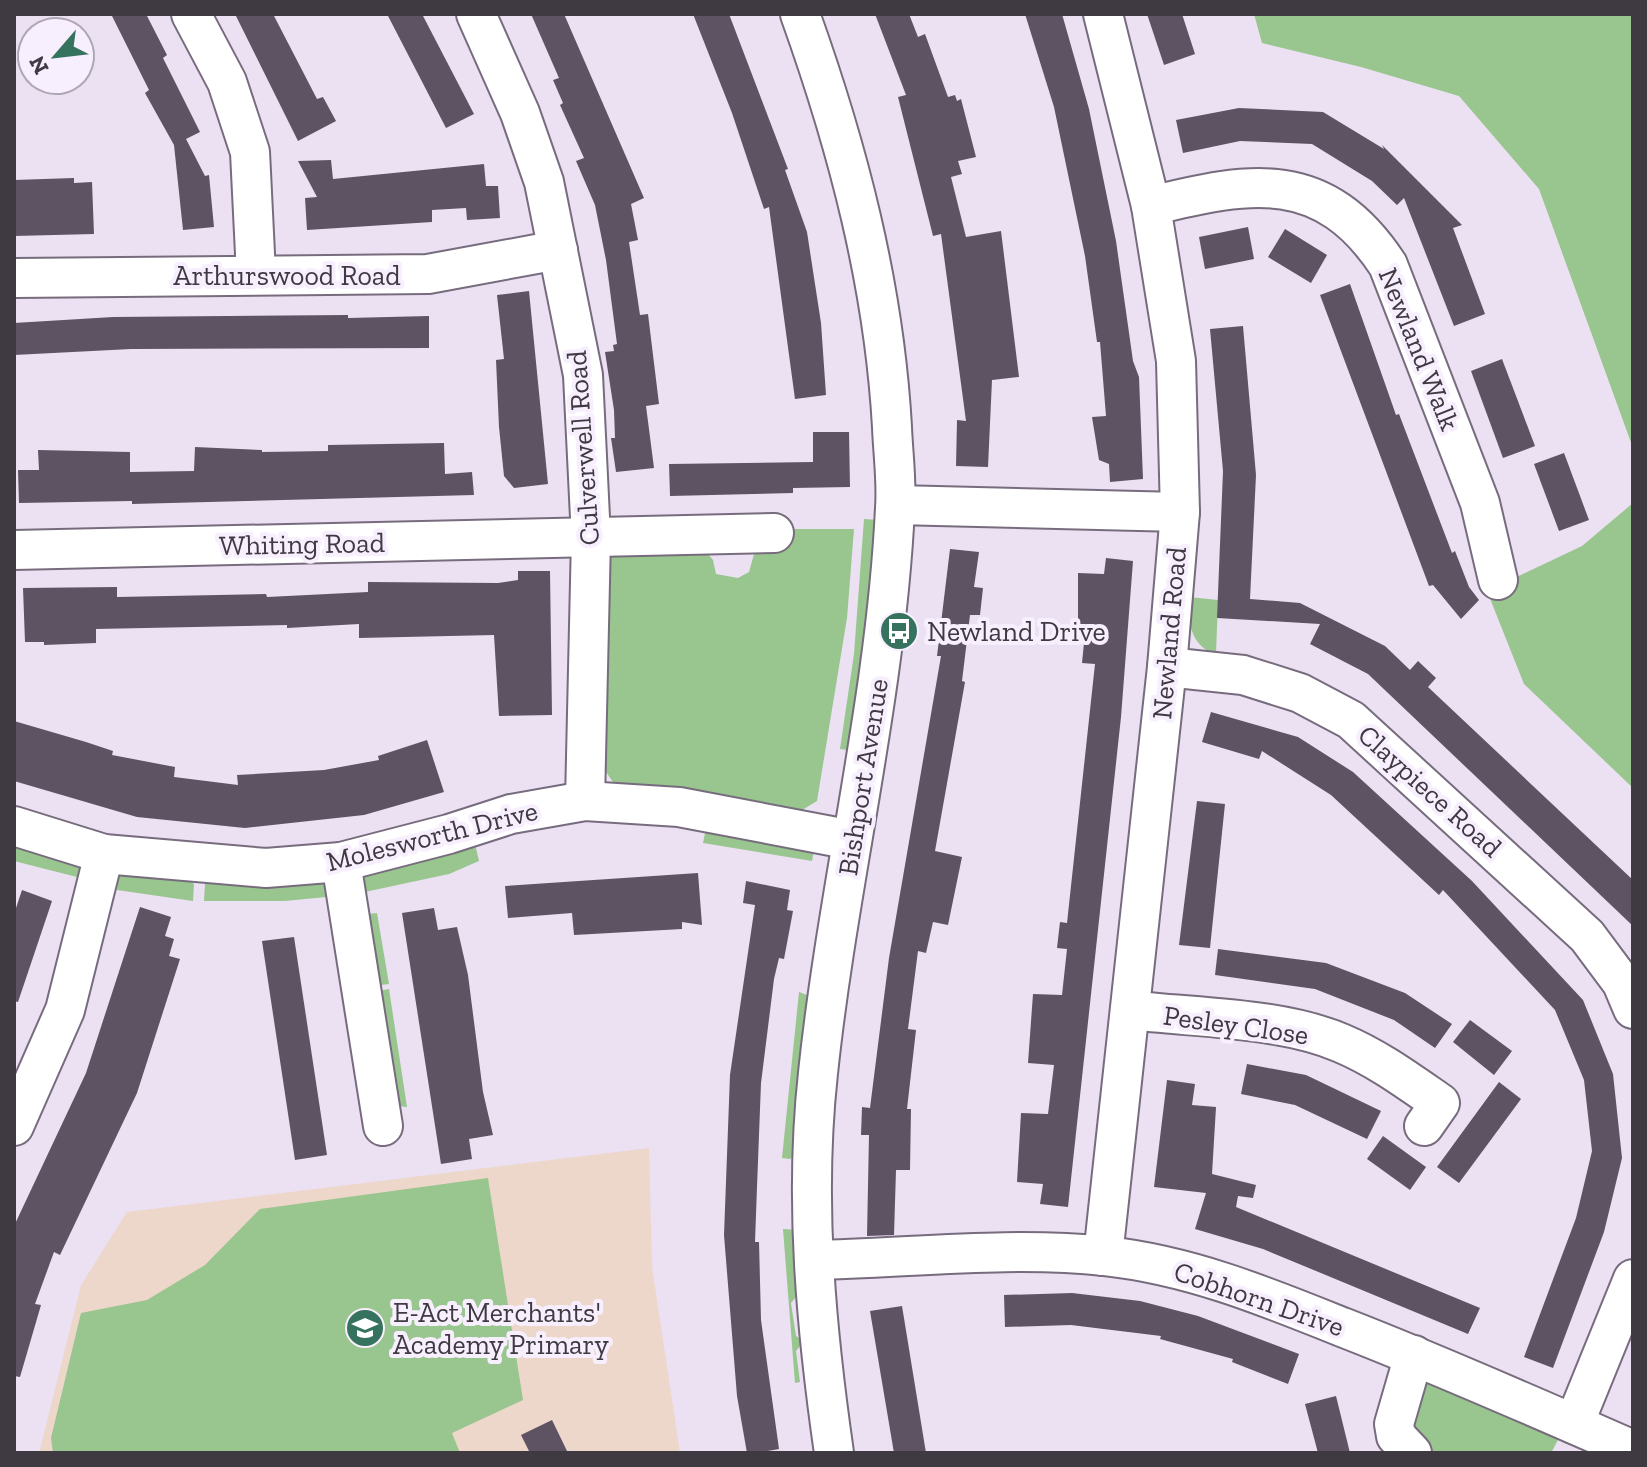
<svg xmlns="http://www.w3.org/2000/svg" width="1647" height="1467" font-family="'Zilla Slab',serif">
<rect width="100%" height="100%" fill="#ece0f3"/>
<!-- education -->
<path fill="#ecd7ca" d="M649,1148L652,1267L680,1453H39L81,1285L127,1212Z"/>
<!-- green -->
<g fill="#99c58e">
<path d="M1254,14H1633V448L1539,189L1459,96L1361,67L1262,43Z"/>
<path d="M1633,503V788L1524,684L1487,591L1582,546Z"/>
<path d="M864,519L880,520L863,752L840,749L854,654Z"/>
<path d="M791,529H854L847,618L817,801L794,815L615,785L602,766L607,550L703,548L713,560L716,574L738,578L749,572L756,547L790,546Z"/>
<path d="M1189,597L1218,600L1216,654C1190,647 1187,619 1189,597Z"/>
<path d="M707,823L816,841L812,861L703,843Z"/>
<path d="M14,836L72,853L85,869L81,878L14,861Z"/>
<path d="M475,844L479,861L449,874L360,893L365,874Z"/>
<path d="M126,870L190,877L194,885L193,901L117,890L119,875Z"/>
<path d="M321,877L336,896L285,901H204L205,884L209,879Z"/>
<path d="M377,913L389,984L373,986L368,914Z"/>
<path d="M389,989L407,1107L398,1106L373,992Z"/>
<path d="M799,992L812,997L800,1149L790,1159L782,1158Z"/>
<path d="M488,1178L523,1400L452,1433L460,1453H53L51,1438L81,1313L147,1300L205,1265L260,1209Z"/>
<path d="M783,1229L799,1230L801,1291L791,1303L796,1336L804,1341L796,1351L800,1382L795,1383Z"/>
<path d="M1416,1381L1427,1382L1559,1438L1551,1453H1435L1412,1434Z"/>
</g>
<!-- building -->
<g fill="#5d5363">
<path d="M111,14H146L167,55L163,58L200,132L186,139L205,176L209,175L214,227L183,230L174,145L145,93L149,90Z"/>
<path d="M235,14H273L317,99L323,97L336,121L298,141Z"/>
<path d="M387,14H422L474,114L446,128Z"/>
<path d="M531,14H564L644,198L631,204L638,240L629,242L640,315L648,314L659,404L646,406L654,468L616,472L611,438H615L614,410L605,352L614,351L613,345L617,344L606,260L595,205L576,161L584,158L560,105L563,103L553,80L559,78Z"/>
<path d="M693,14H729L788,169L785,170L807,232L821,323L826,395L795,399L769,207L764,209L732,113Z"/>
<path d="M875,14H909L918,37L925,34L948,97L955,95L957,101L961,99L976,157L958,161L962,174L951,177L966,237L1001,231L1019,377L992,380L988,467L956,466L957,420L966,421L941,234L933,236L898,97L906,95Z"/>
<path d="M1025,14H1062L1089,109L1116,241L1133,361L1139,377L1143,479L1110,482L1109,464L1099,460L1092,417L1106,416L1100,342H1097L1085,256L1054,107Z"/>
<path d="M1147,14H1182L1195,54L1164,65Z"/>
<path d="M1239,108L1323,112L1384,149L1382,145L1462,225L1453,228L1485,314L1454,326L1404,198L1397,205L1372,181L1312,144L1240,141L1183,153L1176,120Z"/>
<path d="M331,160L333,179L484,164L486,186H498L500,218L467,220L466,208L432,210V222L307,230L305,198L317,197L298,161Z"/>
<path d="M74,178V183L92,182L94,234L14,236V180Z"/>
<path d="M1248,227L1254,259L1205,269L1199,237Z"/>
<path d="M1285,229L1327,255L1311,283L1268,257Z"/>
<path d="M1350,284L1396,415L1399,414L1452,553L1455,551L1469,587L1479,600L1461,619L1433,585L1429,586L1320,295Z"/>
<path d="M529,291L548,484L514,488L504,476L499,427L496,360L504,359L497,295Z"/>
<path d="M348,315V318L429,316V348L131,349L14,355V323L113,317Z"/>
<path d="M1243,326L1256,475L1250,599L1300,603L1385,646L1410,670L1418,661L1436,678L1428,687L1633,880V926L1368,674L1310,644L1320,624L1217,618L1223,471L1210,329Z"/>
<path d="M1502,359L1535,446L1503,458L1471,371Z"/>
<path d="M813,432H849L850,487L793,488V493L670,496L669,464L813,462Z"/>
<path d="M444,443L445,474L472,472L474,495L132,504V501L19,503L18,470H39L38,450L130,452V472L194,471L195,447L262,450V452L328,451V445Z"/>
<path d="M1564,453L1589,520L1559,531L1534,464Z"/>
<path d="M950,549L979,552L974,587L983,588L980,615H970L962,681L965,682L935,851L962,857L948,925L933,922L926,953L918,951L908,1029L916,1030L907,1109H911L910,1170H896L894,1235L867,1236L869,1135H861L862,1107L870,1108L889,958L941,656H937Z"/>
<path d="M1106,558L1133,561L1121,717L1068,1207L1040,1204L1043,1184L1017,1182L1021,1113L1048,1114L1054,1065L1028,1063L1033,994L1062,995L1067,949L1057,948L1060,922L1067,923L1095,664L1082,663L1084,643H1078V573L1104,574Z"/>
<path d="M518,571H550L552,715L499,716L494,635L359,638V624L287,628V625L96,629V643L44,645V642H25L23,588L117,587V597L266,594L267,597L368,592V582L498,583L518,580Z"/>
<path d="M1211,712L1298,737L1353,772L1472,881L1583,1000L1613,1074L1622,1158L1604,1232L1553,1368L1524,1357L1576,1218L1592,1151L1584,1080L1555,1010L1443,890L1439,895L1331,795L1262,751L1259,759L1202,742Z"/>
<path d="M14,721L86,742L113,751L112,755L175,767L174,777L238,785L237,775L324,770L379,760L378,756L427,740L444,792L364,815L245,828L137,817L14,781Z"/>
<path d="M1197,801L1225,804L1210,948L1179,945Z"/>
<path d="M698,873L702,925L682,922V929L574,935L572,913L508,918L505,886Z"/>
<path d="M746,881L790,890L787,910L793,911L784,959L779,958L774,979L761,1083L757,1187L755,1242H759L761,1320L779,1449L757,1453H747L737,1396L724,1235L730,1075L755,905L743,903Z"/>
<path d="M22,890L52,901L18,1002L14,1001V914Z"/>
<path d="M140,907L171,917L165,936L174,939L169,956L180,959L137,1093L60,1255L54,1252L35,1304L41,1305L20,1377L14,1376V1226L86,1073Z"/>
<path d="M434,908L438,930L457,927L468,975L483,1092L493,1135L469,1139L472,1159L441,1164L402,913Z"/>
<path d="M294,937L327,1155L295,1160L262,941Z"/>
<path d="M1218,949L1326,963L1405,993L1452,1024L1435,1048L1394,1020L1315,989L1215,975Z"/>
<path d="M1470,1020L1512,1051L1494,1075L1453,1042Z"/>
<path d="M1247,1064L1306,1075L1381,1111L1367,1139L1295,1105L1241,1094Z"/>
<path d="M1167,1080L1195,1084L1192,1105L1216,1107L1212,1174L1256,1185L1253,1198L1238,1196L1236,1207L1480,1308L1468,1334L1263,1249L1195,1229L1206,1193L1154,1187Z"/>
<path d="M1499,1082L1521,1099L1459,1183L1437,1167Z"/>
<path d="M1383,1136L1426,1167L1410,1190L1367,1159Z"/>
<path d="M1072,1293L1140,1301L1198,1316L1299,1354L1288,1384L1232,1362L1233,1359L1160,1339L1161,1336L1071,1325L1005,1327L1004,1295Z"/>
<path d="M902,1306L926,1453H894L870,1311Z"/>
<path d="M1336,1396L1350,1453H1318L1305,1404Z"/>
<path d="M552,1420L568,1453H530L521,1435Z"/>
</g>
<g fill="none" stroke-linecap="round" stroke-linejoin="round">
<!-- minor casing -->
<g stroke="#776c7d" stroke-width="42">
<g id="minor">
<path d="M191,14L227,82L250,152L256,274"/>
<path d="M476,14L520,113L544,182L583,375L591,538L585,801"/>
<path d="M800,14C848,148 884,285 892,427C893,454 897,481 895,508C886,698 838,884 818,1073C804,1200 816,1328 834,1453"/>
<path d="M1151,206C1251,181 1324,168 1388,265L1480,503L1498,580"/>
<path d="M14,278L428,274L558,250"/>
<path d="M896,505L1180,512"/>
<path d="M14,550L774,533"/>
<path d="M1167,667L1243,675L1300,693L1351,720L1587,936L1622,983L1633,1009"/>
<path d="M14,826L104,854L266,868L341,862L449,834L511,814L585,801L679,807L852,840"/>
<path d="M341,862L383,1126"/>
<path d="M1130,1010C1195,1018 1280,1017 1341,1043C1377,1058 1408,1081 1440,1103L1424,1126"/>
<path d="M14,1126L65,1010L104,854"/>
<path d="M1103,1256L1167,667L1180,512L1176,361L1151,206L1103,14"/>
<path d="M814,1260C908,1258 1011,1246 1105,1256C1189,1265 1265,1296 1342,1327C1440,1365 1537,1408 1633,1450"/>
<path d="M1574,1424L1633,1279"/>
<path d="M1412,1453L1396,1436L1394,1424L1414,1355"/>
</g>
</g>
<!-- minor -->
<use href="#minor" stroke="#fff" stroke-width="38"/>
</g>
<!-- icons -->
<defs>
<g id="bus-disc" transform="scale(2)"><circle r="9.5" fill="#36735e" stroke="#f8effe"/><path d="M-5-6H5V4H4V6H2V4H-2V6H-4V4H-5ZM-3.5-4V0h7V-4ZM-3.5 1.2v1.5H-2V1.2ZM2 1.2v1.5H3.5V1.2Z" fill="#fff"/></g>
<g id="school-disc" transform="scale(2)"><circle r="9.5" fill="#36735e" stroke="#f8effe"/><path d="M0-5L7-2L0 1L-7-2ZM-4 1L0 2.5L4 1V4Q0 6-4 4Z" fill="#fff"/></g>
</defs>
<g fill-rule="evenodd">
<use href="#bus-disc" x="899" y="631"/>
<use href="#school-disc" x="365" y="1328"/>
</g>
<g text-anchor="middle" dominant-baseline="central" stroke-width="8" stroke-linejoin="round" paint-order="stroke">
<!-- street labels -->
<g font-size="28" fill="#3f3a42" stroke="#f8effe">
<text x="287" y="275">Arthurswood Road</text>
<text transform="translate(1419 349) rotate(68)">Newland Walk</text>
<text transform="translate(583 448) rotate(-94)">Culverwell Road</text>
<text transform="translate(302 544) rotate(-1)">Whiting Road</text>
<text transform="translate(1169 633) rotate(-85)">Newland Road</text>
<text transform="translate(863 777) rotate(-81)">Bishport Avenue</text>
<text transform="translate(1430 791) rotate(42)">Claypiece Road</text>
<text transform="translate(432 836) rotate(-14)">Molesworth Drive</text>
<text transform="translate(1236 1025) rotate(8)">Pesley Close</text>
<text transform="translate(1259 1299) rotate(19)">Cobhorn Drive</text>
</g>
<!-- poi labels -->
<g font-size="28" fill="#3f3a42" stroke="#f8effe" text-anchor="start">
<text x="927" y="631">Newland Drive</text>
<text x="393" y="1312">E-Act Merchants'<tspan x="393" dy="32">Academy Primary</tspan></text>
</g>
</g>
<!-- border -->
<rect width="1647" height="1467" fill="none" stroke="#3f3a42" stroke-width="32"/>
<!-- north arrow -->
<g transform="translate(56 56) rotate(242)"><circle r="38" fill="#f8effe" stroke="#aea7b3" stroke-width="2"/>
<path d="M0-6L14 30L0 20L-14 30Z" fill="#36735e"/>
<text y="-12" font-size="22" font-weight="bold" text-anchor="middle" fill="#3f3a42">N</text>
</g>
</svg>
